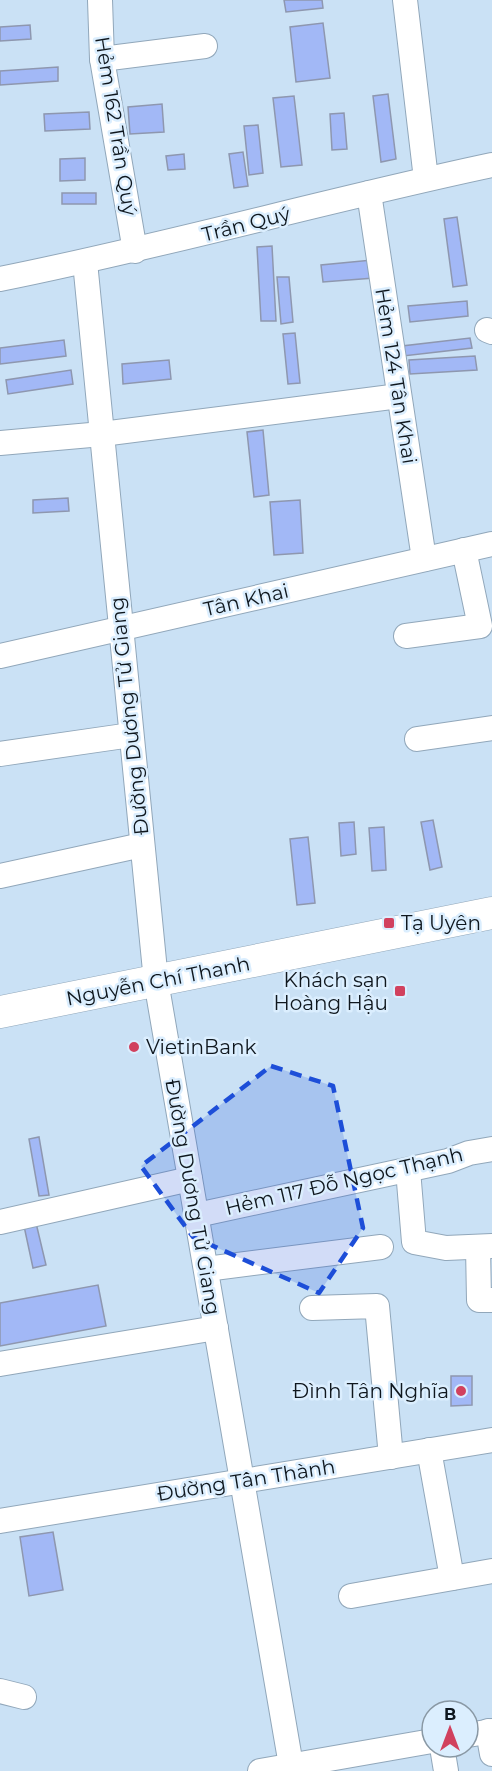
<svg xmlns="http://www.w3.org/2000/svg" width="492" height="1771" font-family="Montserrat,sans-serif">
<rect width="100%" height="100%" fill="#cae1f5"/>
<!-- building -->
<g fill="#a2b8f6" stroke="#8e97af" stroke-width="1.5">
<path d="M284,0H322L323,8L286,12Z"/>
<path d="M323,23L330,78L296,82L290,27Z"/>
<path d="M30,25L31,39L0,41V27Z"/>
<path d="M58,67V81L0,85V71Z"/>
<path d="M388,94L396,159L381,162L373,96Z"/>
<path d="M294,96L302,165L281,167L273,98Z"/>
<path d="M162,104L164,132L130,134L128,107Z"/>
<path d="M89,112L90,129L45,131L44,114Z"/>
<path d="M344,113L347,149L332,150L330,114Z"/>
<path d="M258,125L263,173L249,175L244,126Z"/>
<path d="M243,152L248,186L234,188L229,154Z"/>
<path d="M184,154L185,169L168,170L166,156Z"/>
<path d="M85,158V180L60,181V159Z"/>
<rect x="62" y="193" width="34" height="11"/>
<path d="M457,217L467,285L453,287L444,219Z"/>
<path d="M272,246L276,321H261L257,247Z"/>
<path d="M372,260L374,278L323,282L321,265Z"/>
<path d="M277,277H289L293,322L281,324Z"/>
<path d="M467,301L468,316L410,322L408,306Z"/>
<path d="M295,333L300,383L288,384L283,334Z"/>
<path d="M470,338L472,348L403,356L402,346Z"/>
<path d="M64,340L66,356L0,364V348Z"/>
<path d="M475,356L477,370L410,374L409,360Z"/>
<path d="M169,360L171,379L123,384L122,364Z"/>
<path d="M71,370L73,384L8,394L6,380Z"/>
<path d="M263,430L269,495L254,497L247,432Z"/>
<path d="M68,498L69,511L33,513V500Z"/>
<path d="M300,500L303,553L274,555L270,502Z"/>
<path d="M433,820L442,867L430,870L421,822Z"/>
<path d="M354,822L356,854L341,856L339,823Z"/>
<path d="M384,827L386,870L372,871L369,828Z"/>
<path d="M308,837L315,903L297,905L290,839Z"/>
<path d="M39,1137L49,1195L39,1196L29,1139Z"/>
<path d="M36,1223L46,1265L33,1268L24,1226Z"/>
<path d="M98,1285L106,1326L0,1346V1303Z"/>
<path d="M451,1376H472V1405L451,1406Z"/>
<path d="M53,1532L63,1590L29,1596L20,1537Z"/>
</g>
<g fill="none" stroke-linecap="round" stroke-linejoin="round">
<!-- minor casing -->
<g stroke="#91a7ba" stroke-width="26">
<g id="minor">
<path d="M100,0L102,59L135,251"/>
<path d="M405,0L426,179"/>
<path d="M102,59L205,46"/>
<path d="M369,193L424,559"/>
<path d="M85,262L156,981L292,1771"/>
<path d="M0,279C165,246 327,200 492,165"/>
<path d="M487,330L492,332"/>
<path d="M0,443L102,434L399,396"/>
<path d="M406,636L480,626L464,550"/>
<path d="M0,656L492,544"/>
<path d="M417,739L492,728"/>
<path d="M0,754L131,735"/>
<path d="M0,876L142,845"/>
<path d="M408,1170L414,1242L446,1248L492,1246"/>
<path d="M197,1215L448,1161L469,1153L492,1149"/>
<path d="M0,1222L190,1179"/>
<path d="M478,1247L479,1300H492"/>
<path d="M206,1269L381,1247"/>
<path d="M312,1308L377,1306L391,1457"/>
<path d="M0,1364L216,1328"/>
<path d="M429,1450L452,1578"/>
<path d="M0,1521L492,1440"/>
<path d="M351,1596L492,1571"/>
<path d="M0,1691L24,1697"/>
<path d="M488,1731L492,1754"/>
<path d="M468,1735L492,1731"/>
<path d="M442,1747L446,1771"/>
<path d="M260,1771L432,1741"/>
</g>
</g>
<!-- major casing -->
<g stroke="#91a7ba" stroke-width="33">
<path id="major" d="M0,1012L492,913"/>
</g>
<!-- minor -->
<use href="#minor" stroke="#fff" stroke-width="24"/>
<!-- major -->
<use href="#major" stroke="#fff" stroke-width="32"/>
</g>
<!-- marked area -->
<path fill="#1d4ed8" fill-opacity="0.2" stroke="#1d4ed8" stroke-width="4.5" stroke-dasharray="12 8" stroke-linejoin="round" d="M271,1066L333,1086L363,1228L319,1293L193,1237L141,1166Z"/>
<!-- markers -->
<g fill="#d1415e" stroke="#dbeefe" stroke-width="2">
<rect x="383" y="917" width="12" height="12" rx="3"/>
<rect x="394" y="985" width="12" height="12" rx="3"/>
<circle cx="134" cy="1047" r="6"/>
<circle cx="461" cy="1391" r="6"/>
</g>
<g text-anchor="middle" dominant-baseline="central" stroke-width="5" stroke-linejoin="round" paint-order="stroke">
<!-- street labels -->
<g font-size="20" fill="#0f171e" stroke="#dbeefe">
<text transform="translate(116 126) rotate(81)">Hẻm 162 Trần Quý</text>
<text transform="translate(246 224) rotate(-14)">Trần Quý</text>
<text transform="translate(396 376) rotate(81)">Hẻm 124 Tân Khai</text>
<text transform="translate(246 600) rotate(-13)">Tân Khai</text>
<text transform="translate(129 716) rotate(-96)">Đường Dương Tử Giang</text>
<text transform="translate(158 981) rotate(-11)">Nguyễn Chí Thanh</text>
<text transform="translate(344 1181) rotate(-13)">Hẻm 117 Đỗ Ngọc Thạnh</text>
<text transform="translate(193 1197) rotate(80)">Đường Dương Tử Giang</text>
<text transform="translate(246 1480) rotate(-9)">Đường Tân Thành</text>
</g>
<!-- poi labels -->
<g font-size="20" fill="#0f171e" stroke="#dbeefe" text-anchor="start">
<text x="401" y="923">Tạ Uyên</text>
<text x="388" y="980" text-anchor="end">Khách sạn<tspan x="388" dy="23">Hoàng Hậu</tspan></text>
<text x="146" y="1047">VietinBank</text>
<text x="449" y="1391" text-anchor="end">Đình Tân Nghĩa</text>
</g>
</g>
<!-- north arrow -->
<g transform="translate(450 1729)"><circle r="28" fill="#dbeefe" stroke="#8998a4" stroke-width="1.5"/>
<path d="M0-4.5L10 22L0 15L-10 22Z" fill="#d1415e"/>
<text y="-9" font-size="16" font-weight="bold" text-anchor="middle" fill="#0f171e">B</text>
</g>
</svg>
